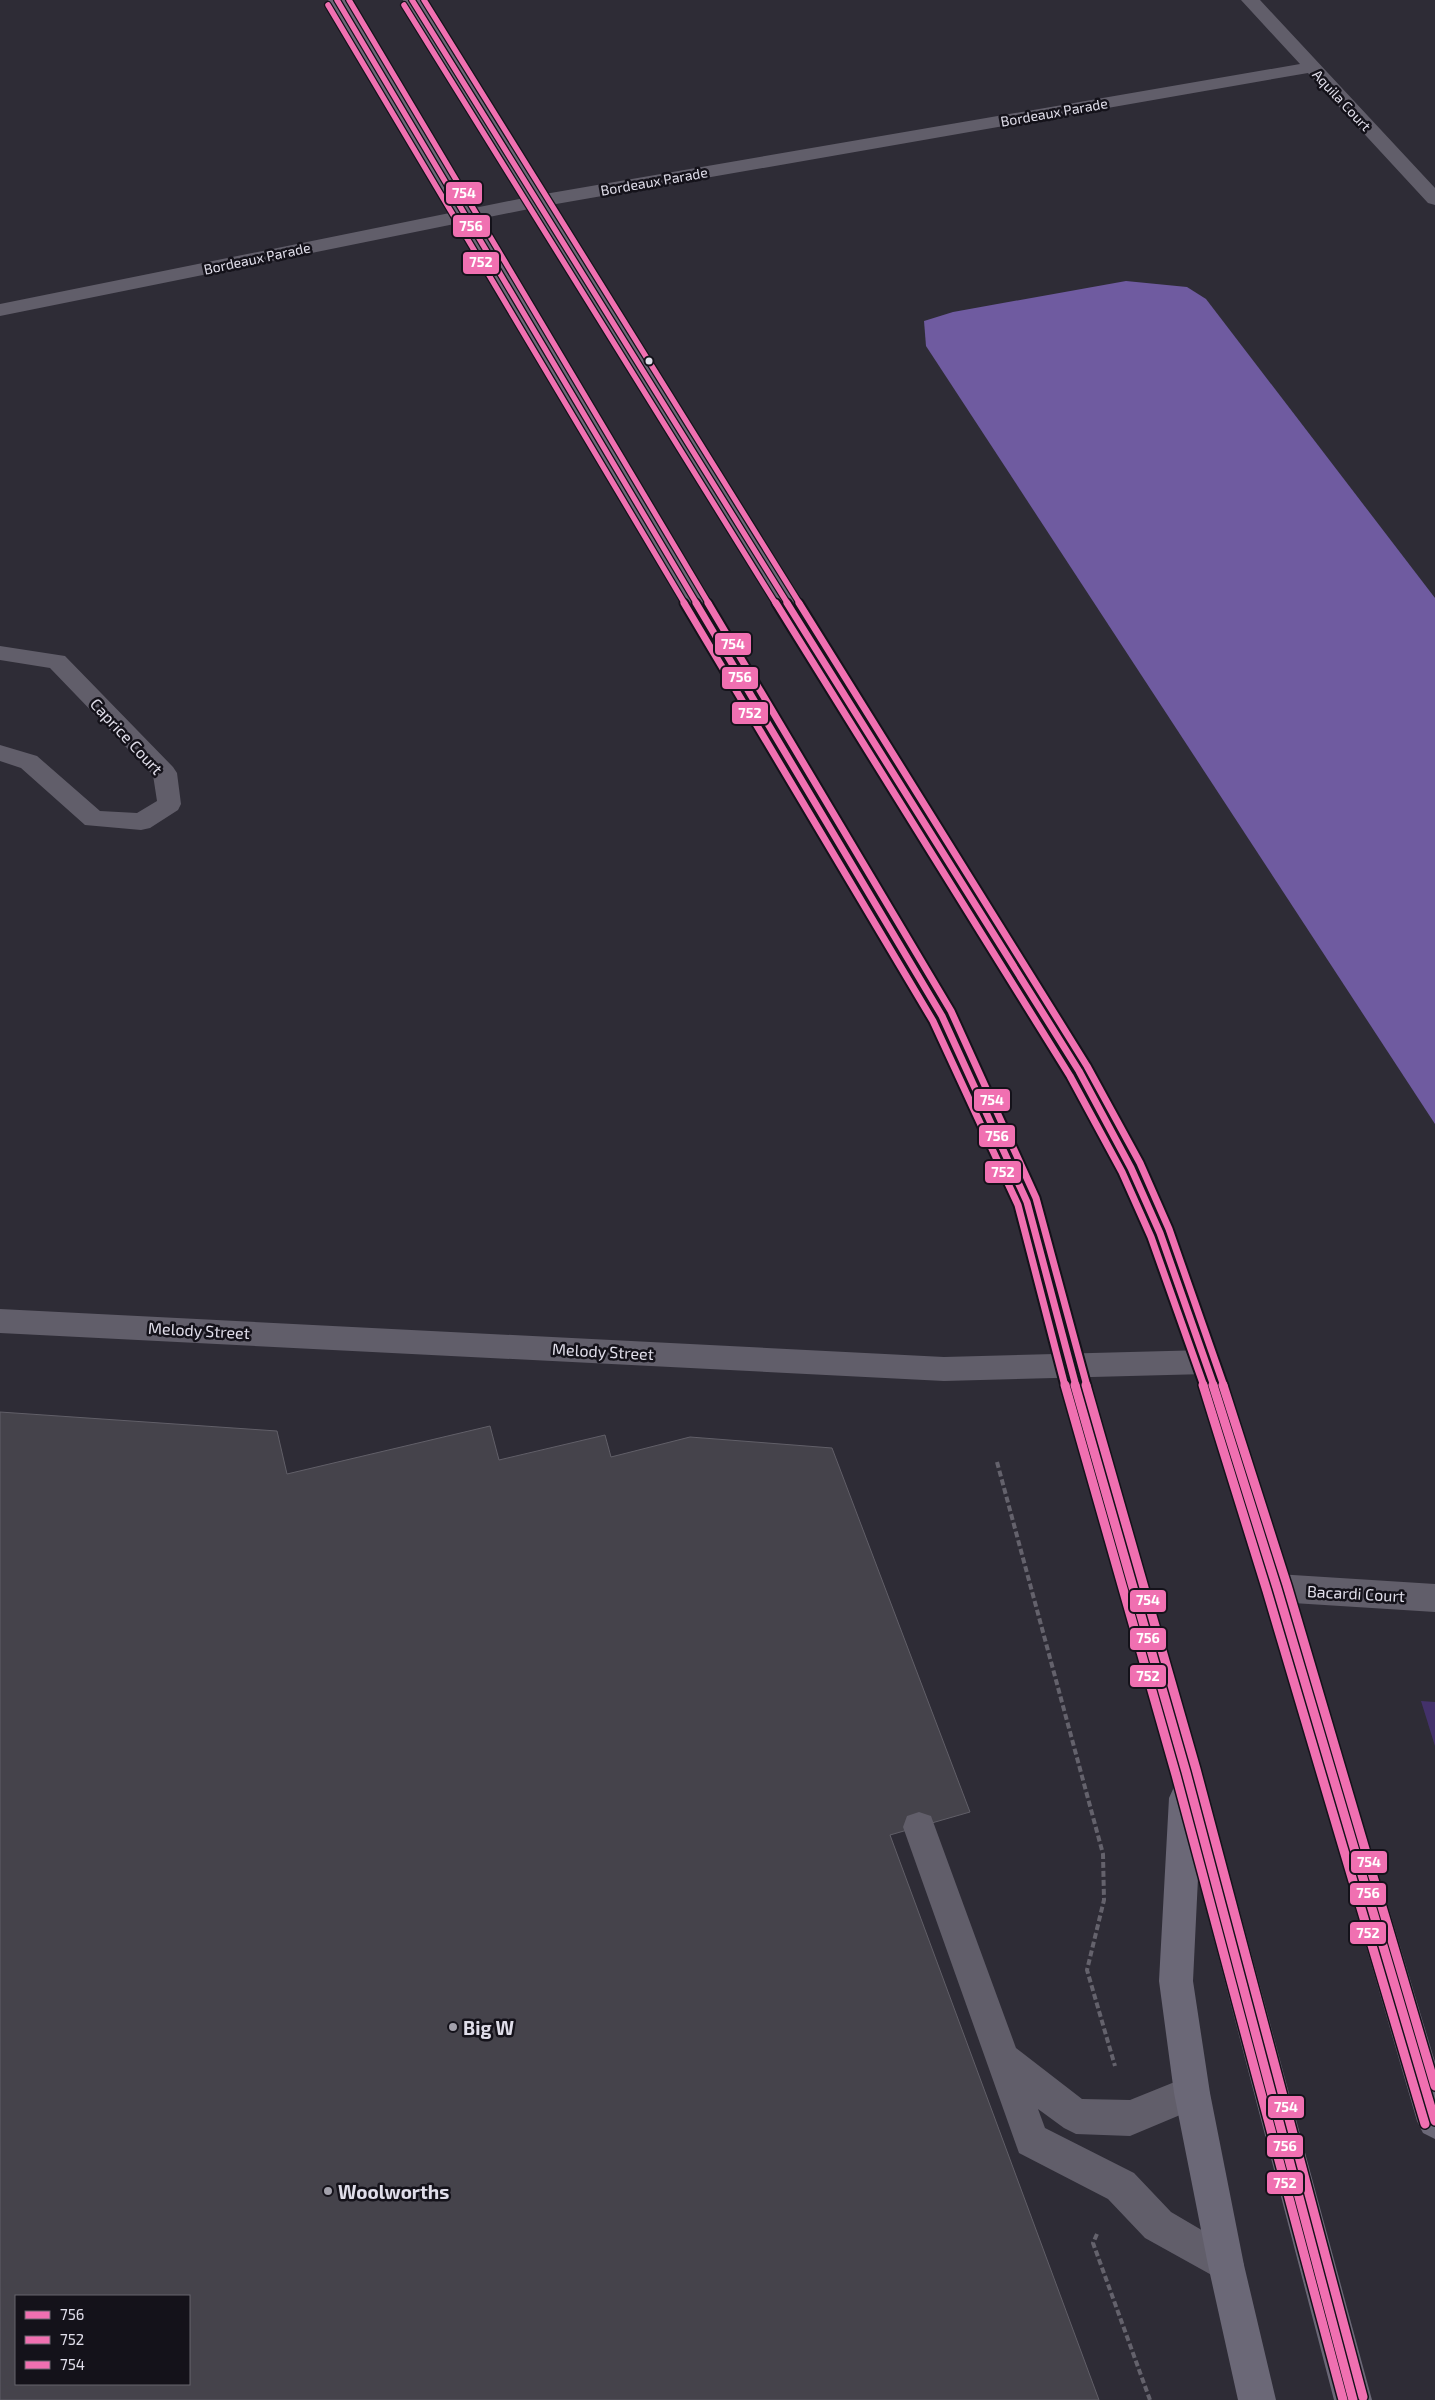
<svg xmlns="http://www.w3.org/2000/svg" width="1435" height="2400" font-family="'Exo 2',sans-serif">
<rect width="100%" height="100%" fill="#2e2c36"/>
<!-- green -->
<path fill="#43316a" d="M1421,1701L1435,1702V1746Z"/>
<!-- water -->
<path fill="#6f5ba0" d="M1126,281L1187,287L1206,299L1435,598V1124L926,346L924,321L953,312Z"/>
<!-- building -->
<path fill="#45434b" stroke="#615f68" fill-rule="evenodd" d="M0,1412L277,1431L287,1474L490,1426L499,1460L605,1435L611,1457L690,1437L832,1448L970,1812L890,1835L1099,2400H0ZM16,2296H189V2384H16Z"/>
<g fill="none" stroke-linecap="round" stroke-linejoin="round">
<!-- path -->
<g stroke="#64626c" stroke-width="4" stroke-dasharray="6 3" stroke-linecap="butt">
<path d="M997,1462L1103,1854L1104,1900L1087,1970L1115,2066"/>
<path d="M1097,2234L1093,2243L1150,2400"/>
</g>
<!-- minor -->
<g fill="#615e6a" fill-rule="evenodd">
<path d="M1241,0H1260L1435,188V205L1428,203L1308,73L539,207L0,316V304L539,195L1300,64Z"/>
<path d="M0,646L65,656L173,767L177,773L181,804L178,810L150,828L141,830L85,825L21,768L0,761V745L37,756L100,811L137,813L157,801L153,775L50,668L0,660Z"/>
<path d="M0,1309L944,1357L1206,1350L1216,1354L1220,1362L1216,1370L1206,1374L944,1381L0,1333Z"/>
<path d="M1277,1574L1435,1584V1612L1277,1602L1266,1598L1262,1588L1266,1578Z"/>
<path d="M919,1812L931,1816L935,1827L1016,2048L1082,2099L1130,2100L1192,2075L1204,2081L1210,2093L1204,2105L1130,2136L1076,2134L1064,2128L1038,2109L1045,2128L1134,2173L1171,2212L1239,2252L1244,2265L1239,2278L1226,2283L1145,2238L1108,2199L1019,2153L903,1827L907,1816Z"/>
</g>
<!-- major -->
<g fill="#6b6877" fill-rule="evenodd">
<path d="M328,0H346L951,1009L1041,1202L1084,1366L1202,1772L1372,2400H1334L1198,1878L1193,1981L1210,2093L1244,2265L1276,2400H1238L1208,2265L1174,2093L1159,1981L1169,1798L1174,1787L1056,1366L1013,1202L930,1018Z"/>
<path d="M403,0H421L1088,1064L1145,1168L1174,1233L1220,1362L1292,1588L1435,2062V2139L1423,2133L1417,2121L1262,1588L1192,1362L1146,1233L1117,1168L1069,1077Z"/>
</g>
<!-- bus-1-far2 casing -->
<g stroke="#14121a" stroke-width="8">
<g id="bus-1-far2">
<path d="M337,0L697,604"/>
<path d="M412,0L788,604"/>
</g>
</g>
<!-- bus-1-far1 casing -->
<g stroke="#14121a" stroke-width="11">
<g id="bus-1-far1">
<path d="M696,603L942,1016L1027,1202L1076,1386"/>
<path d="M787,603L1079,1071L1131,1168L1160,1233L1214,1386"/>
</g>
</g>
<!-- bus-1 casing -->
<g stroke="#14121a" stroke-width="12">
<g id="bus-1">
<path d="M1075,1385L1186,1772L1353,2400"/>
<path d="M1213,1385L1277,1588L1435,2121"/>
</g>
</g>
<!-- bus-2-far2 casing -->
<g stroke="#14121a" stroke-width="8">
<g id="bus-2-far2">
<path d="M328,5L685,604"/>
<path d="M404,5L776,604"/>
</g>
</g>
<!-- bus-2-far1 casing -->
<g stroke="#14121a" stroke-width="11">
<g id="bus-2-far1">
<path d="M684,603L933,1021L1018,1205L1065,1386"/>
<path d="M776,603L1070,1076L1122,1172L1151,1237L1204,1386"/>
</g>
</g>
<!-- bus-2 casing -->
<g stroke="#14121a" stroke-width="12">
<g id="bus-2">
<path d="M1065,1385L1176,1775L1343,2400"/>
<path d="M1203,1385L1267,1591L1425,2124"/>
</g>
</g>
<!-- bus-3-far2 casing -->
<g stroke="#14121a" stroke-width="8">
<g id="bus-3-far2">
<path d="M349,0L709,604"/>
<path d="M424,0L800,604"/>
</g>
</g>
<!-- bus-3-far1 casing -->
<g stroke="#14121a" stroke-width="11">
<g id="bus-3-far1">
<path d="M708,603L951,1011L1036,1198L1087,1386"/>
<path d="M799,603L1087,1066L1140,1163L1169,1229L1224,1386"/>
</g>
</g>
<!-- bus-3 casing -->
<g stroke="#14121a" stroke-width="12">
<g id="bus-3">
<path d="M1086,1385L1196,1769L1363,2397"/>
<path d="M1223,1385L1287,1585L1435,2086"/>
</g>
</g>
<!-- bus-1-far2 -->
<use href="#bus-1-far2" stroke="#f070b1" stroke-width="5.5"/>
<!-- bus-1-far1 -->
<use href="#bus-1-far1" stroke="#f070b1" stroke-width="7"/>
<!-- bus-1 -->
<use href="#bus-1" stroke="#f070b1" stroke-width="9"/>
<!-- bus-2-far2 -->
<use href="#bus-2-far2" stroke="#f070b1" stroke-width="5.5"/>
<!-- bus-2-far1 -->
<use href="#bus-2-far1" stroke="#f070b1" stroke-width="7"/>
<!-- bus-2 -->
<use href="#bus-2" stroke="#f070b1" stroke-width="9"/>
<!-- bus-3-far2 -->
<use href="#bus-3-far2" stroke="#f070b1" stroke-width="5.5"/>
<!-- bus-3-far1 -->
<use href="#bus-3-far1" stroke="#f070b1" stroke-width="7"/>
<!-- bus-3 -->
<use href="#bus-3" stroke="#f070b1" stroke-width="9"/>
</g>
<!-- markers -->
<circle fill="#e0deea" stroke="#14121a" stroke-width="2" cx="649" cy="361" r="4.5"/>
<g fill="#a2a0ab" stroke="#14121a" stroke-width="2">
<circle cx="453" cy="2027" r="5"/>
<circle cx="328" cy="2191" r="5"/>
</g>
<g text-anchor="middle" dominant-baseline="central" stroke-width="5" stroke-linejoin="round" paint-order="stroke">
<!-- far-street labels -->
<g font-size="14" fill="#e0deea" stroke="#14121a">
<text transform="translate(1342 100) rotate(47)">Aquila Court</text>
<text transform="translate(1054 112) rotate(-10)">Bordeaux Parade</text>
<text transform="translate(654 181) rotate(-10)">Bordeaux Parade</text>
<text transform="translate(257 258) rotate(-12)">Bordeaux Parade</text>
</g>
<!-- street labels -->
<g font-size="16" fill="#e0deea" stroke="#14121a">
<text transform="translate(127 736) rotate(47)">Caprice Court</text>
<text transform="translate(199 1330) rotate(3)">Melody Street</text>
<text transform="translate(603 1351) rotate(3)">Melody Street</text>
<text transform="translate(1356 1593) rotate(3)">Bacardi Court</text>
</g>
<!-- near-poi labels -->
<g font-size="19" font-weight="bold" fill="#e0deea" stroke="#14121a" text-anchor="start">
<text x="463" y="2027">Big W</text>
<text x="338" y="2191">Woolworths</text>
</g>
</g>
<g stroke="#14121a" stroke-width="2">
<rect x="445" y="181" width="38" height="24" rx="5" fill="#f070b1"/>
<rect x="452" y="214" width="39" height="24" rx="5" fill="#f070b1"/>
<rect x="462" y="251" width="38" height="24" rx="5" fill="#f070b1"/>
<rect x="714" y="632" width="38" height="24" rx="5" fill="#f070b1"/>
<rect x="721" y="666" width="38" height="24" rx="5" fill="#f070b1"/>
<rect x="731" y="701" width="38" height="24" rx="5" fill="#f070b1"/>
<rect x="973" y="1088" width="38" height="24" rx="5" fill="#f070b1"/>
<rect x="978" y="1124" width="38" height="24" rx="5" fill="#f070b1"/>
<rect x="984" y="1160" width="38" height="24" rx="5" fill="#f070b1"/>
<rect x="1129" y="1589" width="38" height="24" rx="5" fill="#f070b1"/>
<rect x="1129" y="1627" width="38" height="24" rx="5" fill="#f070b1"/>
<rect x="1129" y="1664" width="38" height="24" rx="5" fill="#f070b1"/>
<rect x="1350" y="1850" width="38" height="24" rx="5" fill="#f070b1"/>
<rect x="1349" y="1882" width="38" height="24" rx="5" fill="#f070b1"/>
<rect x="1349" y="1921" width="38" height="24" rx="5" fill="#f070b1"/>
<rect x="1267" y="2095" width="38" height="24" rx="5" fill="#f070b1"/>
<rect x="1266" y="2134" width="38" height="24" rx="5" fill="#f070b1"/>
<rect x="1266" y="2171" width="38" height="24" rx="5" fill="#f070b1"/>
</g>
<g font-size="14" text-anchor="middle" font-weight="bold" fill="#fff">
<text x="464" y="198">754</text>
<text x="471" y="231">756</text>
<text x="481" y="267">752</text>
<text x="733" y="649">754</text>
<text x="740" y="682">756</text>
<text x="750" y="718">752</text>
<text x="992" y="1105">754</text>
<text x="997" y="1141">756</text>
<text x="1003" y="1177">752</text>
<text x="1148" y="1605">754</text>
<text x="1148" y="1643">756</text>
<text x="1148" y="1681">752</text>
<text x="1369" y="1867">754</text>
<text x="1368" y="1898">756</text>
<text x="1368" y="1938">752</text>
<text x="1286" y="2112">754</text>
<text x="1285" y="2151">756</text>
<text x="1285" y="2188">752</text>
</g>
<!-- legend -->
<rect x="15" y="2295" width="175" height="90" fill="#14121a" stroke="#66646d"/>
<rect x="25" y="2311" width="25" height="8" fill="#f070b1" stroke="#66646d"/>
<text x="60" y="2320" font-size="15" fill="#e0deea">756</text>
<rect x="25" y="2336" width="25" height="8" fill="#f070b1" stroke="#66646d"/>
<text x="60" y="2345" font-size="15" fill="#e0deea">752</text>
<rect x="25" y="2361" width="25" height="8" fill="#f070b1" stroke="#66646d"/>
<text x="60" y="2370" font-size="15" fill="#e0deea">754</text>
</svg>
